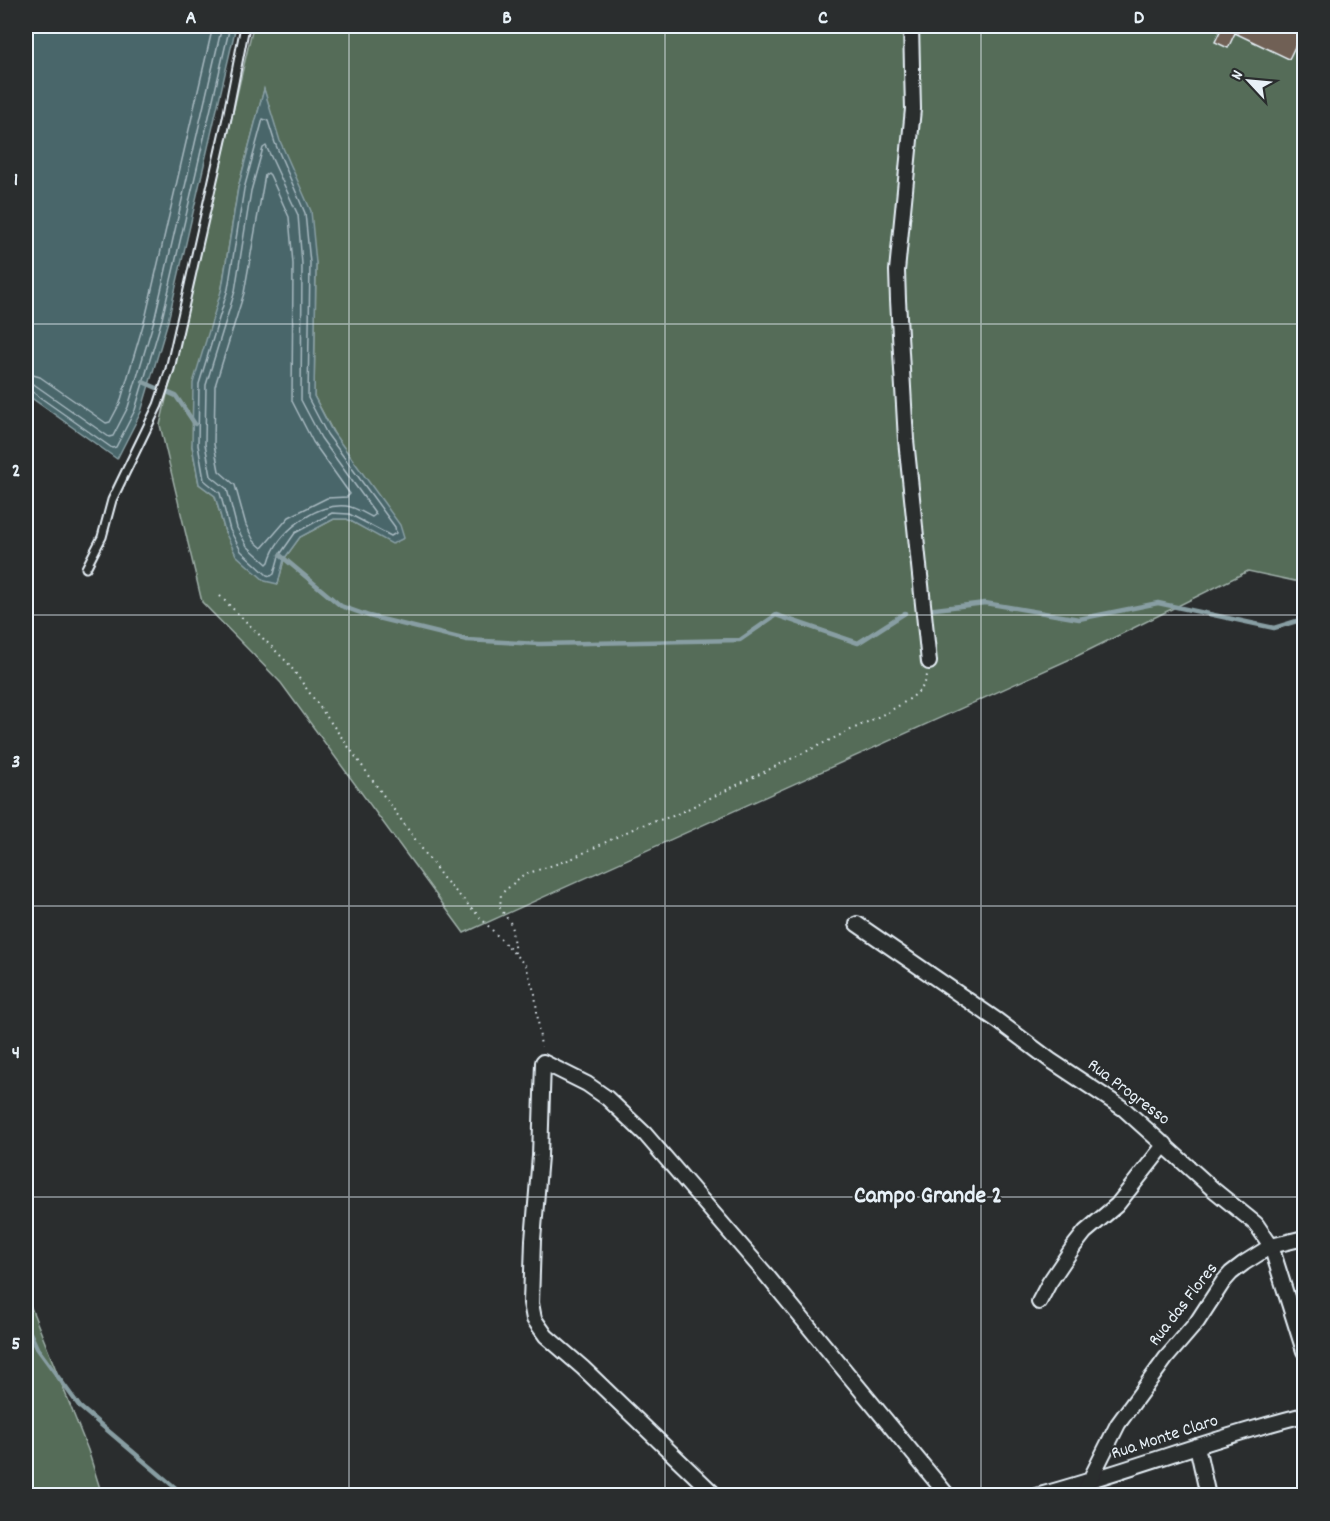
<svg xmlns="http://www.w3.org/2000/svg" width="1330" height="1521" font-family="Dekko,sans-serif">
<rect width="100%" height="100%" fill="#2a2d2e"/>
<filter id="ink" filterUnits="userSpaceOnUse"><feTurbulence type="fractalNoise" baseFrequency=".0167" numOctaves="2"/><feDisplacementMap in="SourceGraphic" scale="12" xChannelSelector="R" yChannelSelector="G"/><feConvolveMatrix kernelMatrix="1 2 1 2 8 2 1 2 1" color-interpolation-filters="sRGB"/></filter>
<g filter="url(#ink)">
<!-- green -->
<g fill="#556c58" stroke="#9eaea8" stroke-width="1.5" fill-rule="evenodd">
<path d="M253,26H1304V583L1248,571L1077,656L464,933L281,683L202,602L160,425ZM264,90L316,263L314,396L392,543L347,519H334L300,537L284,559L278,584L225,532L215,496L199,484L192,446L222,288L238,188Z"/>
<path d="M26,1295L88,1450L102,1495H26Z"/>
</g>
<!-- water -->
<g fill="#48666b" stroke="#889ea3" stroke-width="1.5">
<path d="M32,26H236L168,321L141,412L117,459L26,394V39Z"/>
<path d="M264,89L280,141L311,211L316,263L314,396L332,431L400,525L404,538L392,544L347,519H334L300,537L284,559L278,584L265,581L236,555L225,532L215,496L199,484L192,446L193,383L222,288L238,188Z"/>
</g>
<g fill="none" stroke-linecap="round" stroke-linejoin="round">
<!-- shore -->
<g stroke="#a8b9c0" stroke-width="1.5">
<path d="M263,119L268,121L275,143L305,213L310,263L308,398L327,434L395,527L396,533L391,536L349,514L332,513L295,533L279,556L274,574L271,576L267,575L241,551L230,530L220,493L204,480L198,445L199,384L228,289L244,189Z"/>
<path d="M266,146L298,215L302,264L301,400L321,438L376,514L372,517C364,513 355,507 346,506C316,503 277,532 269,562L267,564L247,546L237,528L227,489L211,476L205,444L206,385L235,291L251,191L263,148Z"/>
<path d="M268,173L270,175L289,217L293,264L292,401L313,442L350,494L347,497L327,498L289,517L262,548L254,541L246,525L235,485L219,471L214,444L215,386L244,293L265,175Z"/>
<path d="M26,373L40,377L106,423L110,422L120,403L146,315L213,26"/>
<path d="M26,382L35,385L109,437L113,436L128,407L155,317L222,26"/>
<path d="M26,390L31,391L112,448L116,447L135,410L162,319L230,26"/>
</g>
<!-- stream -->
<g stroke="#889ea3" stroke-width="4.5">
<path d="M143,382L176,396L195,424"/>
<path d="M280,555L341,606L369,616L467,640L539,644L740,640L776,615L858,643L905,613"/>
<path d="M927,610L985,603L1079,619L1158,603L1274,628L1300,620L1304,629"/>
<path d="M26,1324L37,1348L80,1407L185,1496"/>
</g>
</g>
<!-- building -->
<path fill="#6f6155" stroke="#e8f1f8" stroke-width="1.5" d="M1219,26H1295L1303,30L1289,59L1235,33L1228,48L1215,42L1222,27Z"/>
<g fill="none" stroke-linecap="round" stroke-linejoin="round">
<!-- service casing -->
<g stroke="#e8f1f8" stroke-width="11">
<path id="service" d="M86,568L102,537L112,500L158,405L170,369L227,118L245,26"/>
</g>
<!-- minor casing -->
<g stroke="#e8f1f8" stroke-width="18">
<g id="minor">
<path d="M911,26L913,109L897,271L898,300L906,440L929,662"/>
<path d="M857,924L998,1021L1050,1060L1124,1109L1214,1190L1256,1224L1271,1246L1304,1351"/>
<path d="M1039,1302L1049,1283L1074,1246L1085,1232L1117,1205L1165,1144"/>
<path d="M1197,1446L1208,1496"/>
<path d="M716,1496L583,1368L546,1336L534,1319L531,1303L533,1240L540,1156L543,1062L587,1084L607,1098L645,1134L763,1271L948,1496"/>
<path d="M1036,1496C1126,1472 1214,1437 1304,1415"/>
<path d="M1082,1496L1118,1424L1166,1358L1197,1322L1223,1282L1231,1273L1244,1263L1271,1246L1304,1238"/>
</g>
</g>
<!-- path -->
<g stroke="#e8f1f8" stroke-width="2" stroke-dasharray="1.5 4.5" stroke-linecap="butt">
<path d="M220,596L288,663L443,878L526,966L535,994L541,1047"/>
<path d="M515,953L511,924L500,908L501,894L523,875L571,859L639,826L673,816L890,711C904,702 925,693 927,675"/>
</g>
<!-- service -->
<use href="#service" stroke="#2a2d2e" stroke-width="7"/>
<!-- minor -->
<use href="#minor" stroke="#2a2d2e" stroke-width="14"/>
</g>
</g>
<!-- grid -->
<path fill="none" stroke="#e8f1f8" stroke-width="1.5" stroke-opacity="0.55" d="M349,26V1496M665,26V1496M981,26V1496M26,324H1304M26,615H1304M26,906H1304M26,1197H1304"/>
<g text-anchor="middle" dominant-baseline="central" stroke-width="4.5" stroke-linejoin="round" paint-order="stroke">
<!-- street labels -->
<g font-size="18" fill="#e8f1f8" stroke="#2a2d2e">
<text transform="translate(1128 1093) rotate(37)">Rua Progresso</text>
<text transform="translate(1184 1305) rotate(-52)">Rua das Flores</text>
<text transform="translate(1165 1438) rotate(-18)">Rua Monte Claro</text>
</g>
<!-- district labels -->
<g font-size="24" font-weight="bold" fill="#e8f1f8" stroke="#2a2d2e">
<text x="928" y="1197">Campo Grande 2</text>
</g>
</g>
<!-- margin -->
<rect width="1330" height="1521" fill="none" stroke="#2a2d2e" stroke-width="66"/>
<!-- north arrow -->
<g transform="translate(1249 81) rotate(296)" stroke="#2a2d2e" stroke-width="4.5" paint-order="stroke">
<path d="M0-4.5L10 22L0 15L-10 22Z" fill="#e8f1f8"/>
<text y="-9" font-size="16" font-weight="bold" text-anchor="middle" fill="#e8f1f8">N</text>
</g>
<rect x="33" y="33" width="1264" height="1455" fill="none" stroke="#e8f1f8" stroke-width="2"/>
<g font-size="20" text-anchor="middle" font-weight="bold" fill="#e8f1f8">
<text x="191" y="23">A</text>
<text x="507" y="23">B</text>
<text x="823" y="23">C</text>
<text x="1139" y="23">D</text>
<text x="16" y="185">1</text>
<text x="16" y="476">2</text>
<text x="16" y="767">3</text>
<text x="16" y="1058">4</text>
<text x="16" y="1349">5</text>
</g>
</svg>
